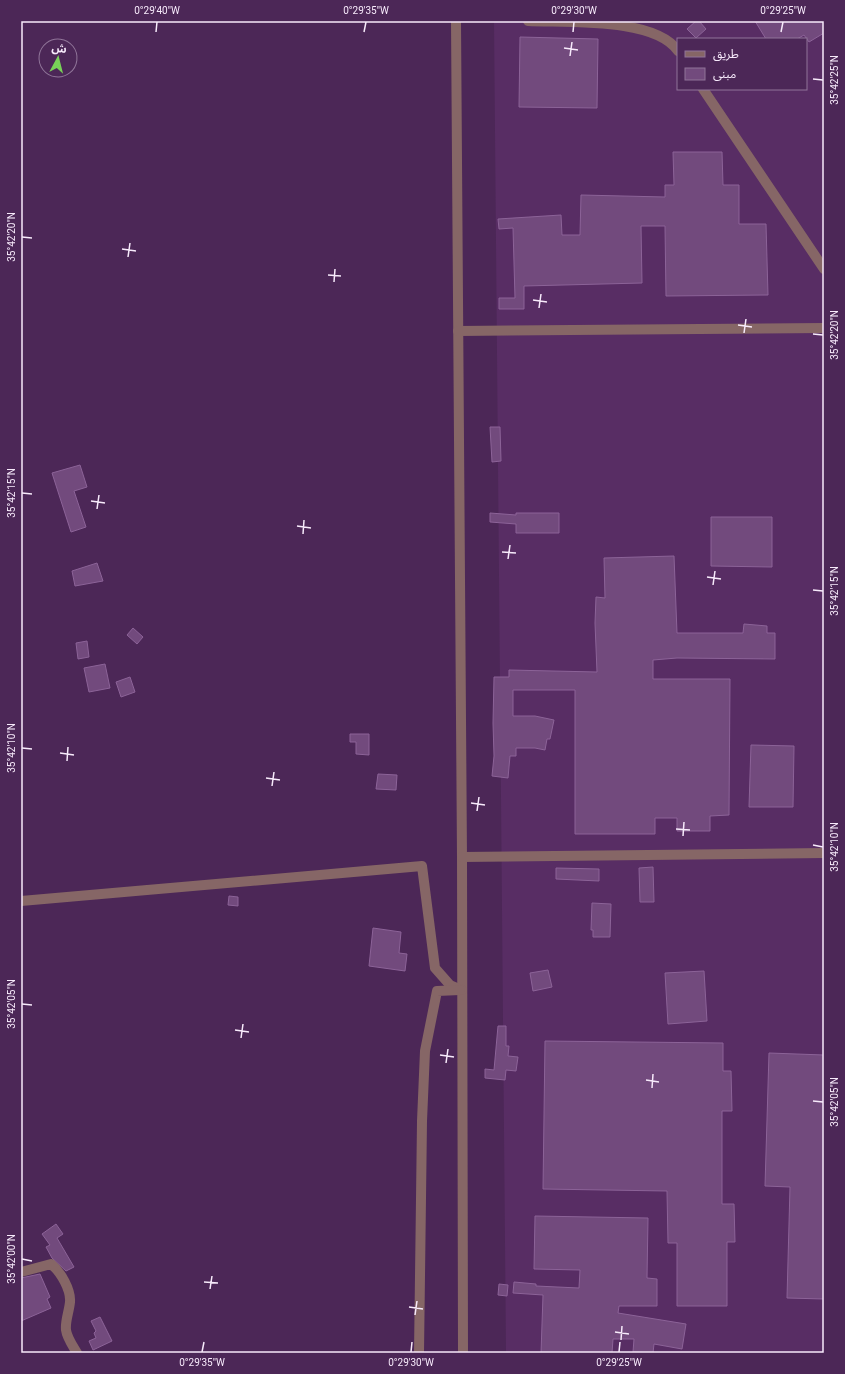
<svg xmlns="http://www.w3.org/2000/svg" width="845" height="1374" font-family="Roboto,'Noto Sans Arabic',sans-serif">
<rect width="100%" height="100%" fill="#4c2757"/>
<!-- built -->
<path fill="#582d64" fill-rule="evenodd" d="M494,21H824V1353H506ZM678,39H806V89H678Z"/>
<!-- building -->
<g fill="#724a7d" stroke="#8c6398">
<path d="M696,21H699L706,29L696,38L687,29Z"/>
<path d="M755,21H824V33L809,42L804,35L797,39H766Z"/>
<path d="M520,37L598,39L597,108L519,107Z"/>
<path d="M673,152H722L723,185H739V224H766L768,295L666,296L665,226H641L642,283L524,286V309H499V298H515L513,228L499,229L498,219L561,215L562,235H580L581,195L665,197V185H674Z"/>
<path d="M490,427H500L501,461L492,462Z"/>
<path d="M80,465L87,487L74,491L86,527L71,532L52,473Z"/>
<path d="M490,513L516,515V513H559V533H516V524L490,522Z"/>
<path d="M711,517H772V567L711,566Z"/>
<path d="M674,556L677,633H743L744,624L767,626V633H775V659L677,658L653,660V679H730L729,815L710,816V831H677V818H655V834H575V690H513V716H535L554,720L550,739H547L545,750L535,748H516V756H510L508,778L492,776L494,756L493,723L494,677H509V670L597,672L595,623L596,597L605,598L604,558Z"/>
<path d="M97,563L103,581L75,586L72,571Z"/>
<path d="M133,628L143,637L137,644L127,635Z"/>
<path d="M87,641L89,657L78,659L76,643Z"/>
<path d="M105,664L110,688L89,692L84,668Z"/>
<path d="M130,677L135,692L121,697L116,682Z"/>
<path d="M350,734H369V755L356,754V742H350Z"/>
<path d="M751,745L794,746L793,807H749Z"/>
<path d="M378,774L397,775L396,790L376,789Z"/>
<path d="M653,867L654,902H640L639,868Z"/>
<path d="M556,868L599,869V881L556,879Z"/>
<path d="M229,896L238,897V906L228,905Z"/>
<path d="M592,903L611,904L610,937H593V930H591Z"/>
<path d="M373,928L401,932L399,953L407,954L405,971L369,966Z"/>
<path d="M548,970L552,987L533,991L530,973Z"/>
<path d="M704,971L707,1021L668,1024L665,973Z"/>
<path d="M498,1026H506V1046H509L508,1056L518,1057L516,1071L506,1070L505,1080L485,1078V1069L494,1070Z"/>
<path d="M545,1041L723,1043V1071H731L732,1111H722V1204H734L735,1242H727V1306H677V1243H668L667,1191L543,1189Z"/>
<path d="M769,1053L824,1055V1299L787,1298L790,1187L765,1186Z"/>
<path d="M535,1216L648,1218L647,1278L657,1279V1306H619L618,1313L686,1324L682,1349L654,1344L653,1353L633,1352L634,1339H613L612,1353H541L543,1295L513,1293L514,1282L536,1284V1286L579,1288L580,1270L534,1269Z"/>
<path d="M56,1224L63,1234L57,1238L74,1267L66,1271L52,1258L46,1247L50,1245L42,1234Z"/>
<path d="M40,1274L50,1297L47,1299L51,1308L21,1321V1278Z"/>
<path d="M499,1284L508,1285L507,1296L498,1295Z"/>
<path d="M100,1317L112,1341L93,1350L89,1341L96,1338L94,1333L96,1331L91,1321Z"/>
</g>
<g fill="none" stroke-linecap="round" stroke-linejoin="round">
<!-- minor -->
<g stroke="#866666" stroke-width="10">
<path d="M456,21L462,857L463,1353"/>
<path d="M528,21C566,23 655,17 678,51"/>
<path d="M703,89L824,269"/>
<path d="M458,331L824,328"/>
<path d="M462,857L824,853"/>
<path d="M21,901L422,866L435,968L450,985L462,990"/>
<path d="M21,1272L51,1264C61,1272 71,1290 70,1302C69,1312 65,1321 66,1330C67,1338 73,1346 77,1353"/>
<path d="M419,1353L422,1121L425,1051L437,991L460,990"/>
</g>
</g>
<!-- ticks -->
<path fill="none" stroke="#f7eafb" stroke-width="1.5" d="M156,32L157,22M364,32L366,22M573,32L574,22M781,32L783,22M564,48L578,50M570,56L572,42M813,79L823,80M22,237L32,238M122,249L136,251M128,257L130,243M328,275L341,276M334,282L335,269M533,300L547,302M539,308L541,294M738,325L752,327M744,333L746,319M813,334L823,335M22,493L32,494M91,501L105,503M97,509L99,495M297,526L311,528M303,534L304,520M502,552L516,553M508,559L510,545M707,577L721,579M713,585L715,571M813,590L823,591M22,748L32,749M60,753L74,755M67,761L68,747M266,778L280,780M272,786L274,772M471,803L485,805M477,811L479,797M676,829L690,830M683,836L684,822M813,845L823,847M22,1004L32,1005M235,1030L249,1032M241,1038L243,1024M440,1055L454,1057M446,1063L448,1049M646,1080L659,1082M652,1088L653,1074M813,1101L823,1102M22,1259L32,1261M204,1282L218,1283M210,1289L212,1276M409,1307L423,1309M415,1315L417,1301M615,1332L629,1334M621,1340L622,1326M202,1352L204,1342M411,1352L412,1342M619,1352L620,1342"/>
<!-- border -->
<rect width="845" height="1374" fill="none" stroke="#4c2757" stroke-width="44"/>
<!-- legend -->
<rect x="677" y="38" width="130" height="52" fill="#4c2757" stroke="#907599"/>
<rect x="685" y="51" width="20" height="6" fill="#866666" stroke="#907599"/>
<text x="713" y="58" font-size="12" fill="#f7eafb">طريق</text>
<rect x="685" y="68" width="20" height="12" fill="#724a7d" stroke="#907599"/>
<text x="713" y="78" font-size="12" fill="#f7eafb">مبنى</text>
<!-- north arrow -->
<g transform="translate(58 58) rotate(7)"><circle r="19" fill="#4c2757" stroke="#907599"/>
<path d="M0-3L7 15L0 10L-7 15Z" fill="#78d158"/>
<text y="-6" font-size="11" font-weight="bold" text-anchor="middle" fill="#f7eafb">ش</text>
</g>
<rect x="22" y="22" width="801" height="1330" fill="none" stroke="#f7eafb" stroke-width="1.5"/>
<g font-size="10" text-anchor="middle" fill="#f7eafb">
<text x="157" y="14">0°29'40"W</text>
<text x="366" y="14">0°29'35"W</text>
<text x="574" y="14">0°29'30"W</text>
<text x="783" y="14">0°29'25"W</text>
<text transform="translate(834 80) rotate(-90)" y="4">35°42'25"N</text>
<text transform="translate(11 237) rotate(-90)" y="4">35°42'20"N</text>
<text transform="translate(834 335) rotate(-90)" y="4">35°42'20"N</text>
<text transform="translate(11 493) rotate(-90)" y="4">35°42'15"N</text>
<text transform="translate(834 591) rotate(-90)" y="4">35°42'15"N</text>
<text transform="translate(11 748) rotate(-90)" y="4">35°42'10"N</text>
<text transform="translate(834 847) rotate(-90)" y="4">35°42'10"N</text>
<text transform="translate(11 1004) rotate(-90)" y="4">35°42'05"N</text>
<text transform="translate(834 1102) rotate(-90)" y="4">35°42'05"N</text>
<text transform="translate(11 1259) rotate(-90)" y="4">35°42'00"N</text>
<text x="202" y="1366">0°29'35"W</text>
<text x="411" y="1366">0°29'30"W</text>
<text x="619" y="1366">0°29'25"W</text>
</g>
</svg>
